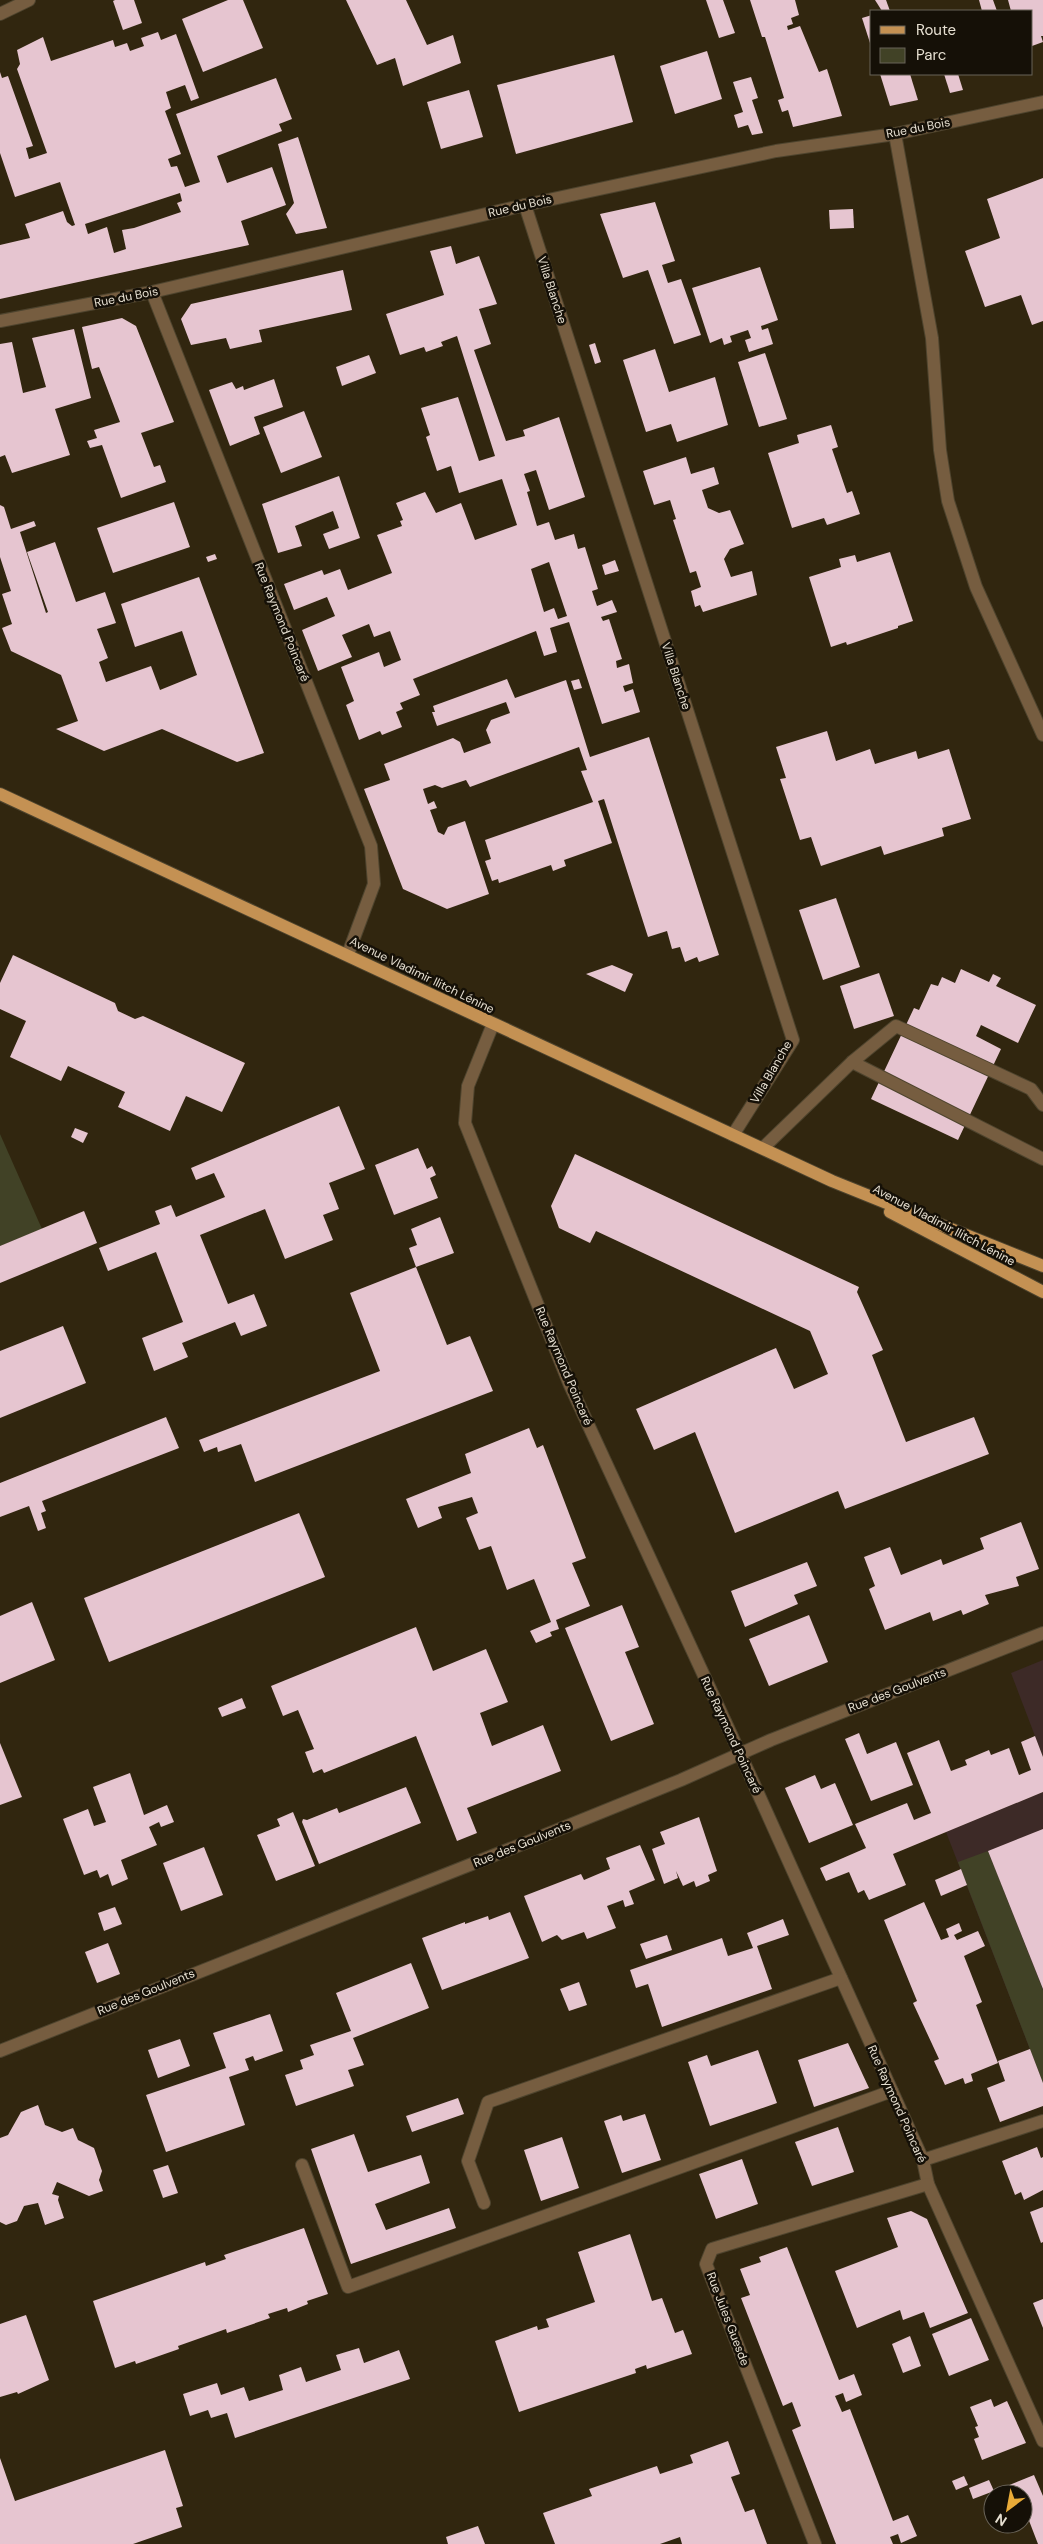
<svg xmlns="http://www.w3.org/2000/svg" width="1043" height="2544" font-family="'DM Sans',sans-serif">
<rect width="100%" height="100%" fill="#31260f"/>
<!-- education -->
<g fill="#3d2a27">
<path d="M1043,1660V1757L1011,1673Z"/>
<path d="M1043,1792V2083L946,1832Z"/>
</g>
<!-- green -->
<g fill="#414226">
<path d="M0,1134L42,1229L0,1246Z"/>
<path d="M988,1851L1043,1990V2083L958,1862Z"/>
</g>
<!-- building -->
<g fill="#e6c5d0" fill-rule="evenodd">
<path d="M115,0H134L142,23L123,30L113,1Z"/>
<path d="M228,0H243L263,48L203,72L182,19Z"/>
<path d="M346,0H406L427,45L453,35L461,63L403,86L395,58L377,65Z"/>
<path d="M706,0H723L735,33L719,38Z"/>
<path d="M750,0H795L799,15L791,18L793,24L787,26L788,30L800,26L819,72L827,69L842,116L793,127L788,110L782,112L778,100L784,98L765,37H762Z"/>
<path d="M875,0H886L890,11H882Z"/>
<path d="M979,0H993L997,11H982Z"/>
<path d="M1008,0H1043V36H1041L1043,42L1032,46V11H1011Z"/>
<path d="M872,15V46H871L862,18Z"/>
<path d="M158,32L161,40L176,34L199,98L191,101L185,85L166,92L171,108L165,111L181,154L168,159L171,167L177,166L185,187L200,182L176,114L276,78L292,119L279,124L282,131L217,156L227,183L272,167L286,205L241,221L249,245L0,299V245L30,238L25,224L63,211L67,222L72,226L75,225L60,182L15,197L0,153V72L2,78L8,76L33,146L26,148L29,159L47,153L17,69L20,64L17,50L43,37L51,61L113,40L115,47L127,43L130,51L144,46L141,38ZM180,193L182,201L177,203L181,212L134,228L122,230L126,249L114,253L107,227L88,234L85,224Z"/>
<path d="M707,51L722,99L675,114L660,66Z"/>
<path d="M614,55L633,122L516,154L497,85Z"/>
<path d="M880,74H910L918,100L890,106Z"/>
<path d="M944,74H958L963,90L950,93Z"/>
<path d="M751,77L758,98L752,100L763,133L752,135L748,125L738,128L734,115L743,112L733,82Z"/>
<path d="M469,90L483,137L441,149L427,102Z"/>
<path d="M298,137L327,228L296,234L286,214L294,203L278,144Z"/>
<path d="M1043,178V321L1032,325L1021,295L985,307L965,251L1000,238L987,199Z"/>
<path d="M655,202L675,261L662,265L668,283L681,279L701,335L674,344L648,270L623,278L600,214Z"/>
<path d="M853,209L854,228L830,229L829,210Z"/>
<path d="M451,246L456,264L479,256L497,304L479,309L491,344L474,350L506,441L525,436L523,430L559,417L585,497L549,510L536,470L524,474L530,491L527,492L537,526L549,522L555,540L574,534L578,549L585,547L598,589L592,591L597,606L612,600L617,612L601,617L603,621L609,619L622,659L616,661L617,668L629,664L633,683L623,686L625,692L633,689L640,712L602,724L569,622L550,628L557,652L544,656L536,631L413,679L420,695L400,703L403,709L396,712L402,727L382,735L380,731L359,740L346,705L354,701L341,667L379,652L384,667L401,660L390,631L374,637L369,624L342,635L352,657L318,671L302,630L335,616L327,597L294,610L284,584L322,570L324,575L340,569L348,590L392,573L377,535L402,526L400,521L403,520L396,503L425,492L436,513L461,503L475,540L517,525L502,479L459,493L451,466L437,471L426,437L430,435L421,408L458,397L479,461L495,456L457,336L441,342L443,346L426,352L424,347L400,355L386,314L444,295L430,251ZM549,562L567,616L558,619L554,608L544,612L531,569Z"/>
<path d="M760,267L778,320L761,326L762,330L768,328L773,344L749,352L745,340L751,338L748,330L730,336L732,342L724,345L722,338L710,343L692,288Z"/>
<path d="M343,270L352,310L259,330L262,342L230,349L226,338L191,345L181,319L191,304Z"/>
<path d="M122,318L136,326L174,422L141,433L154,467L160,465L166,482L121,498L102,445L90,448L87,441L97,438L94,430L120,422L99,367L92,369L82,327Z"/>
<path d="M74,329L91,398L55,409L70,455L12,473L5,455L0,457V344L12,342L23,393L46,387L32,338Z"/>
<path d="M595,343L601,362L595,364L589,345Z"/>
<path d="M655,349L669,392L715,377L728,425L677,442L671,424L646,432L623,360Z"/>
<path d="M765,353L787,419L759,427L738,362Z"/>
<path d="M369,355L376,373L342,386L336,367Z"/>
<path d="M274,379L283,407L254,417L260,434L230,446L209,390L232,382L236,389L243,386L244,390Z"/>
<path d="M304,411L322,457L281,473L263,427Z"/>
<path d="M831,425L838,447L832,449L847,493L852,491L860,514L827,525L824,518L792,528L768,453L799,443L797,435Z"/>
<path d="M686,457L691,474L714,467L719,484L702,490L708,508L719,513L730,510L744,544L730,549L724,559L731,577L752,571L757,595L703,612L700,605L695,607L691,591L701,587L696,571L690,573L673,520L676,519L670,500L654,505L643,471Z"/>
<path d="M339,476L360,538L329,549L323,534L339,528L333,511L295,526L302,546L278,553L262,504Z"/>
<path d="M174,502L190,547L113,573L97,528Z"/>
<path d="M0,505L4,507L11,529L34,521L36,526L20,532L46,613L48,612L27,552L55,542L76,602L105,592L116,623L97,629L108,658L99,662L106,682L151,666L160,690L197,675L182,631L135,647L121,604L199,577L264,753L237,762L162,729L104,751L56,729L78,721L61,675L11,651L2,628L12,624L2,594L11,591L0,557Z"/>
<path d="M890,552L913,621L898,626V628L847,645L846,642L831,647L809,577L841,567L839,559L855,555L857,562Z"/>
<path d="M215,554L217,559L208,562L206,557Z"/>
<path d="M615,560L619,571L605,575L602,565Z"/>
<path d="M507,679L515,698L566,680L590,757L649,737L719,955L699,962L697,957L685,962L680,947L672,949L667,931L648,937L604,799L598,801L612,843L564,860L566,866L553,871L551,865L499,883L498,879L492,881L485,861L491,859L485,840L593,802L581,771L587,770L579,747L470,787L466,780L442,788L435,785L423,789L428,804L434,801L437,808L430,810L438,832L444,835L448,827L465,821L489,894L447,909L403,889L364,789L390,780L384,764L453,738L460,742L464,753L491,743L486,730L491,720L510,713L506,702L437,726L432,712H435L433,706Z"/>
<path d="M579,679L582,688L574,690L571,681Z"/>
<path d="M827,731L836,761L870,749L875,764L916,751L918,759L949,749L971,819L942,828L944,836L884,855L881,846L821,866L811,837L800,840L780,779L786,778L776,747Z"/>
<path d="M836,898L860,967L823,980L799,910Z"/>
<path d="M13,955L115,1003L118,1011L135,1019L143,1016L245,1063L222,1112L186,1096L170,1131L118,1107L125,1092L68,1066L61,1081L10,1057L26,1021L0,1009V983Z"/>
<path d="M612,965L633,974L625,992L586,974Z"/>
<path d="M961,969L989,982L993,974L1001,978L996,986L1036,1005L1018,1043L981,1025L976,1036L1001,1049L958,1140L871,1099L914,1008L919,1010L931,984L938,986L942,977L955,983Z"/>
<path d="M879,973L894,1016L854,1029L840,986Z"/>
<path d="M339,1106L365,1169L329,1183L339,1209L323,1215L333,1240L285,1259L265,1209L200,1235L228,1304L254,1294L267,1326L241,1336L235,1322L182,1343L188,1357L154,1371L142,1338L183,1322L156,1252L108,1271L99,1248L160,1224L155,1211L171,1205L176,1217L225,1197L214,1173L196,1180L191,1168Z"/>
<path d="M75,1128L88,1133L83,1143L71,1137Z"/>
<path d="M418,1148L427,1169L432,1166L436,1175L430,1178L438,1198L394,1215L375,1165Z"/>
<path d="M575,1154L859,1287L857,1292L883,1350L872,1355L906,1442L974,1417L989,1454L845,1509L838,1491L735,1533L695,1432L654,1450L636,1409L776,1348L794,1389L828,1374L810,1331L596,1231L590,1243L559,1228L551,1206Z"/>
<path d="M84,1211L97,1243L0,1283V1246Z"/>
<path d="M440,1217L454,1253L416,1267L409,1248L417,1245L411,1229Z"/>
<path d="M416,1267L447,1345L470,1336L493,1391L255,1482L241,1444L218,1452L217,1447L204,1452L199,1440L380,1371L350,1293Z"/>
<path d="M63,1326L86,1383L0,1418V1351Z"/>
<path d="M166,1417L179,1448L42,1501L46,1511L41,1513L46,1528L38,1531L29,1506L0,1517V1483Z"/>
<path d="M529,1428L537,1448L543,1445L586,1558L572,1563L590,1606L556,1620L559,1629L550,1632L552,1636L536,1643L530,1631L551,1622L534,1579L507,1590L491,1546L479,1550L466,1518L478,1513L472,1497L438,1507L442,1518L418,1528L406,1499L471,1473L465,1454Z"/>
<path d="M299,1513L325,1577L109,1662L84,1598Z"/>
<path d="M1021,1522L1039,1569L1016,1577L1019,1586L985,1595L989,1604L963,1615L961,1610L933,1621L930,1612L885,1630L869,1589L875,1586L864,1557L890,1547L901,1575L941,1559L943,1565L984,1549L980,1538Z"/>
<path d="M807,1562L817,1586L794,1595L798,1604L745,1627L731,1591Z"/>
<path d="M32,1602L55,1660L0,1683V1616Z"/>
<path d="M622,1605L639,1647L625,1652L654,1724L611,1741L565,1628Z"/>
<path d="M809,1615L828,1662L769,1686L749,1639Z"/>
<path d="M416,1627L433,1671L486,1649L508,1702L480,1713L492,1746L543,1725L561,1771L467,1808L477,1833L457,1841L416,1736L324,1773L322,1769L313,1773L305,1752L314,1749L298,1710L283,1716L271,1686Z"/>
<path d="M242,1698L246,1708L222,1717L218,1708Z"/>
<path d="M859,1733L867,1754L896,1742L913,1785L871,1801L845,1739Z"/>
<path d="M1035,1736L1043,1757V1792L893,1854L906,1885L869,1900L864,1890L858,1893L849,1872L826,1881L820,1868L866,1848L855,1824L907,1803L914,1820L931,1813L907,1753L939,1740L951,1771L967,1765L965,1760L989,1750L991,1755L1009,1748L1019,1775L1031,1770L1021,1742Z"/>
<path d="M0,1743L22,1797L0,1805Z"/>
<path d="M130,1773L144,1815L167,1805L174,1822L161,1827L159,1822L149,1827L157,1845L121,1860L128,1879L112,1886L108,1874L100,1878L97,1870L84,1875L63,1819L88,1809L94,1826L106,1822L93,1787Z"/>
<path d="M815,1775L821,1789L835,1783L853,1825L809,1843L785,1788Z"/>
<path d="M406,1787L421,1823L319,1864L302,1822L303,1819L307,1820L337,1808L339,1813Z"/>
<path d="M293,1812L315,1866L276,1881L257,1835L280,1826L277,1819Z"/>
<path d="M699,1817L717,1871L708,1875L710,1881L696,1887L694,1881L683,1886L676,1871L678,1878L664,1884L652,1849L665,1844L660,1832Z"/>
<path d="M1043,1829V1989L988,1851Z"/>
<path d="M640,1845L655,1880L629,1891L634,1904L625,1907L623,1900L607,1906L616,1928L587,1939L584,1932L562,1940L557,1935L542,1942L524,1896L581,1874L584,1880L610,1869L606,1858Z"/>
<path d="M204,1847L223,1895L181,1911L163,1863Z"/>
<path d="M961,1869L967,1885L941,1896L935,1880Z"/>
<path d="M924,1902L941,1940L949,1937L946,1929L959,1923L962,1931L954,1935L957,1940L978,1931L985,1946L964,1956L982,2002L976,2005L998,2063L971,2074L973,2081L965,2084L963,2078L945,2085L934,2061L939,2059L913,2003L917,2001L884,1920Z"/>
<path d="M115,1907L122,1924L104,1931L98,1913Z"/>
<path d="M510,1912L529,1958L442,1990L422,1938L465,1922V1924L488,1916L489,1920Z"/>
<path d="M783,1919L789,1935L757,1946L772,1989L662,2027L648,1984L636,1988L630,1970L722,1938L728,1956L753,1948L747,1933Z"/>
<path d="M667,1935L672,1950L646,1959L640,1944Z"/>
<path d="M108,1943L120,1974L97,1983L85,1952Z"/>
<path d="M411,1963L429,2008L353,2038L364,2065L348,2070L354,2086L296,2106L285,2075L303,2069L300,2060L314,2055L310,2045L351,2031L336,1993Z"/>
<path d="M579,1982L587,2005L569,2011L560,1989Z"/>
<path d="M270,2014L283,2051L255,2061L253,2056L245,2059L249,2070L229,2077L245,2125L166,2152L146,2095L226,2068L213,2033Z"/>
<path d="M180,2039L190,2066L158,2078L148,2050Z"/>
<path d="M848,2043L869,2088L814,2107L798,2060Z"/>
<path d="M1030,2049L1043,2083V2106L1000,2122L987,2088L1005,2081L998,2061Z"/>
<path d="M758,2050L777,2103L710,2126L688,2062L707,2055L711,2066Z"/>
<path d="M458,2098L464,2114L412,2132L406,2116Z"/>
<path d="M38,2105L45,2125L62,2132L73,2128L78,2140L94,2148L102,2171L99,2180L103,2191L89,2196L57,2182L52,2194L59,2196L58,2200L64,2218L45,2225L38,2203L24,2206L17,2221L6,2225L0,2222V2138L8,2135L21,2112Z"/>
<path d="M645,2114L661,2160L622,2173L604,2121L621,2115L623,2121Z"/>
<path d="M838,2127L854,2172L812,2186L795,2142Z"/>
<path d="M354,2134L368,2172L421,2155L430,2183L375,2204L386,2230L449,2208L456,2228L351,2264L311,2149Z"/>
<path d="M562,2137L579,2188L541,2201L524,2150Z"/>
<path d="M1037,2147L1041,2158L1043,2157V2190L1024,2200L1021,2192L1015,2195L1002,2161Z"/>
<path d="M742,2159L758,2204L716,2219L699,2174Z"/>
<path d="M168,2165L178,2193L163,2198L153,2170Z"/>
<path d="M1043,2207V2242L1041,2243L1030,2212Z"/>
<path d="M911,2211L927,2219L968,2313L930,2328L924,2312L903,2320L900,2310L857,2328L835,2271L898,2247L887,2218Z"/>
<path d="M304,2228L328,2294L307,2301L308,2304L288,2312L287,2308L268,2314L270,2318L227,2333L226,2329L178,2346L179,2349L136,2364L135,2361L115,2368L93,2301L205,2262L206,2266L226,2259L224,2255Z"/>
<path d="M630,2234L652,2301L662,2298L675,2333L683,2330L692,2354L647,2369L646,2365L635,2369L636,2373L519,2412L495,2341L537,2326L538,2330L549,2327L546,2319L595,2302L578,2252Z"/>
<path d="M787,2247L839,2380L854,2374L862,2395L846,2402L843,2393L835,2396L842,2412L850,2409L893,2521L908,2515L917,2536L901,2543L898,2534L890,2537L893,2544H836L792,2430L801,2426L792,2402L783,2406L741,2298L750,2295L740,2269L761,2262L759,2257Z"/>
<path d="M1043,2299V2328L1033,2303Z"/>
<path d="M26,2315L49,2380L18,2394L17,2392L0,2397V2324Z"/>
<path d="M971,2318L989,2360L949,2376L932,2334Z"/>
<path d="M910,2336L921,2366L903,2373L892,2344Z"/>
<path d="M359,2348L364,2363L399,2350L410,2379L235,2438L227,2413L211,2418L208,2410L190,2416L183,2394L217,2383L221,2395L244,2387L249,2401L283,2390L279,2375L301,2367L306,2382L341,2370L336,2355Z"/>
<path d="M991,2399L994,2407L1007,2401L1026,2443L982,2460L974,2439L979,2437L975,2427L978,2426L970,2407Z"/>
<path d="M728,2441L740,2474L731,2477L745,2512L754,2509L767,2544H682L680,2537L660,2544H555L543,2513L592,2496L589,2489L657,2466L660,2474L693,2463L690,2455Z"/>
<path d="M165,2450L183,2506L176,2508L182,2527L133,2544H0V2458L15,2501Z"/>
<path d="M1034,2475L1043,2496V2544H1038L1023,2505V2494H1005L1002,2488Z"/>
<path d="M964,2476L968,2485L956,2490L952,2481Z"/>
<path d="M989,2480L994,2491L973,2499L969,2488Z"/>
<path d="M478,2526L485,2544H448L446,2537Z"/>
</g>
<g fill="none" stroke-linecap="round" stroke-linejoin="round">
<!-- minor casing -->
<g stroke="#4e442e" stroke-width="14">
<g id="minor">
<path d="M0,14L29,0"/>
<path d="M895,134L932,338L940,450L948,501L976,587L1043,735"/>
<path d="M525,205L793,1040L733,1135"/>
<path d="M152,292L371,846L374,884L348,954"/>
<path d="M0,321L152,292L525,205L776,151L895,134L1043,102"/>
<path d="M493,1024L468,1086L465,1123L569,1383L753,1782L923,2160L928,2184L1043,2441"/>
<path d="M852,1062L1043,1159"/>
<path d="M763,1148L852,1062L896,1026L1031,1089L1043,1105"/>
<path d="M0,2051L540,1837L681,1780L771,1740L1043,1633"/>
<path d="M923,2160L1043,2121"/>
<path d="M302,2165L348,2287L892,2091"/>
<path d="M484,2203L468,2161L488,2102L841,1978"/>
<path d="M815,2544L706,2264L712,2249L928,2184"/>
</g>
</g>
<!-- major casing -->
<g stroke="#4e442e" stroke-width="14">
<g id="major">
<path d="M0,794L832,1181L1043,1266"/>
<path d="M890,1212L1043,1292"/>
</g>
</g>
<!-- minor -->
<use href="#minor" stroke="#765d40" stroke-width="12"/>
<!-- major -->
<use href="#major" stroke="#c49153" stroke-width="12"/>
</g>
<g text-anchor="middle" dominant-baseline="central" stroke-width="5" stroke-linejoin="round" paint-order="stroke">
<!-- street labels -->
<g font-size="12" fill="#e7e0d2" stroke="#151007">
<text transform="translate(918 128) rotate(-11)">Rue du Bois</text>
<text transform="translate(520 206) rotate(-13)">Rue du Bois</text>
<text transform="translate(552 290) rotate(72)">Villa Blanche</text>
<text transform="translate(126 297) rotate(-11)">Rue du Bois</text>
<text transform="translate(282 622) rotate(68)">Rue Raymond Poincaré</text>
<text transform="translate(676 676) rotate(72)">Villa Blanche</text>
<text transform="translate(422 975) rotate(26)">Avenue Vladimir Ilitch Lénine</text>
<text transform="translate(771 1072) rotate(-60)">Villa Blanche</text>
<text transform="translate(944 1225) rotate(28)">Avenue Vladimir Ilitch Lénine</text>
<text transform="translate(564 1366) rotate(67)">Rue Raymond Poincaré</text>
<text transform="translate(897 1690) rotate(-21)">Rue des Goulvents</text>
<text transform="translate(731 1735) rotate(65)">Rue Raymond Poincaré</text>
<text transform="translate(522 1844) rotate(-22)">Rue des Goulvents</text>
<text transform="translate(146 1992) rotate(-22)">Rue des Goulvents</text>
<text transform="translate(897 2104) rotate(66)">Rue Raymond Poincaré</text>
<text transform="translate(728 2319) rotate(69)">Rue Jules Guesde</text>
</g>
</g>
<!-- legend -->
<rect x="870" y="10" width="162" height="65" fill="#151007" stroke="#696358"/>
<rect x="880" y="26" width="25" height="8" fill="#c49153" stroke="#696358"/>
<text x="916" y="35" font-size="15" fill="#e7e0d2">Route</text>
<rect x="880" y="48" width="25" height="15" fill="#414226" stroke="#696358"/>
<text x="916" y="60" font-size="15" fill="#e7e0d2">Parc</text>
<!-- north arrow -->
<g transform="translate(1008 2509) rotate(212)"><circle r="24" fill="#151007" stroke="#696358"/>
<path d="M0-4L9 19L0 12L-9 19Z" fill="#e9ab38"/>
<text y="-8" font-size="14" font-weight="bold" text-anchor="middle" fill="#e7e0d2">N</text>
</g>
</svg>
